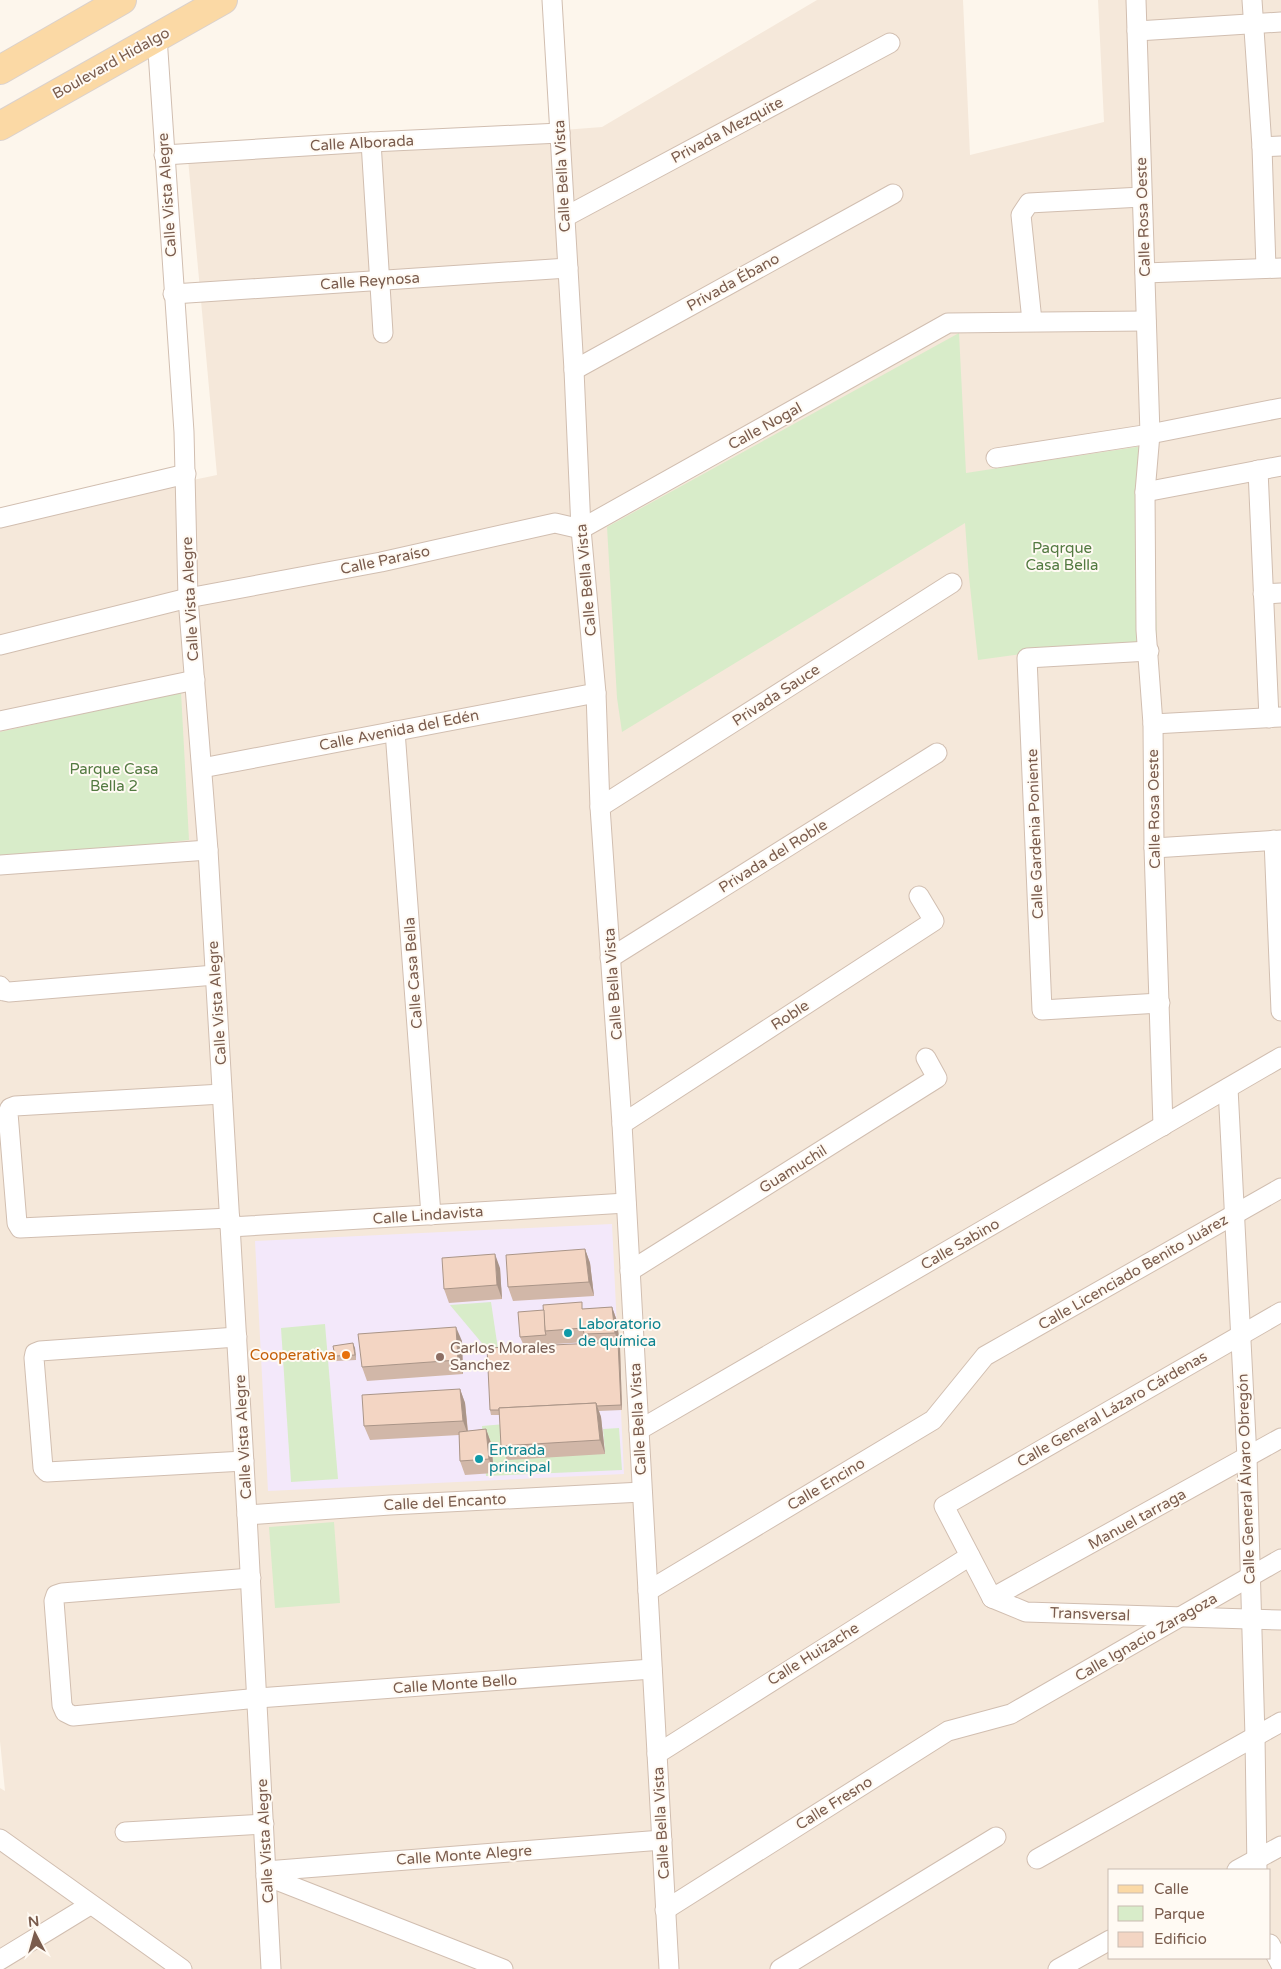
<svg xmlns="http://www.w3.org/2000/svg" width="1281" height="1969" font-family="'Varela Round',sans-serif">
<rect width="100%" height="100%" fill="#fdf6ec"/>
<!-- residential -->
<path fill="#f5e8da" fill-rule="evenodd" d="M817,0H963L970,155L1104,122L1098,0H1281V1969H0V1788L5,1791L0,1741V520L217,475L188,159L602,127ZM1110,1870H1270V1958H1110Z"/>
<!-- education -->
<path fill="#f3e8fa" d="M612,1224L624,1474L268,1491L255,1241Z"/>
<!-- green -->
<g fill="#d8ecc9">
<path d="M959,333L966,473L1156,444L1154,490L1157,646L1028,653L978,660L969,577L965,523L622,732L617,698L607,527Z"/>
<path d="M181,692L189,840L0,861V732Z"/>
<path d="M491,1302L498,1349L486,1348L450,1305Z"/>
<path d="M325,1324L338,1479L291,1482L281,1328Z"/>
<path d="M505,1424L605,1453L603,1429L619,1428L622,1470L486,1476L482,1426Z"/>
<path d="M334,1522L340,1603L275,1608L269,1527Z"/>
</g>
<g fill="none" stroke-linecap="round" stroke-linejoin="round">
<!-- street casing -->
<g stroke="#d1beb0" stroke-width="21">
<g id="street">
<path d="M552,0L574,370L581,529L596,693L600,807L622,1124L669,1969"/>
<path d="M1136,0L1150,434L1145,492L1146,630L1153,724L1154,848L1163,1126"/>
<path d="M1252,0L1262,147L1266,268"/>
<path d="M1137,31L1281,22"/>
<path d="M157,37L184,432L188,598L208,850L247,1515L271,1969"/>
<path d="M371,142L383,333"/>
<path d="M1262,147L1281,146"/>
<path d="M164,155L371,142L560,133"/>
<path d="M565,217L890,43"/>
<path d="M1145,273L1281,268"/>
<path d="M173,294L568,268"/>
<path d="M1032,321L1021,215L1029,203L1142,197"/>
<path d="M574,370L893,194"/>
<path d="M996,458L1150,434L1281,408"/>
<path d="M1258,470L1269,718"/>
<path d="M1145,492L1281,466"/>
<path d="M0,518L186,474"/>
<path d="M581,529L948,323L1146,321"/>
<path d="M1263,594L1281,593"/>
<path d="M0,645L188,598L381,562L555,523L581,529"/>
<path d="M1149,651L1027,658L1042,1010L1160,1003"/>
<path d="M0,721L195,680"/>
<path d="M1153,724L1281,717"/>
<path d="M395,731L431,1215"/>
<path d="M202,768L596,693"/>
<path d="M600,807L952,583"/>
<path d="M1274,840L1281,1011"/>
<path d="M1154,848L1281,840"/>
<path d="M0,865L208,850"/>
<path d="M610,958L937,753"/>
<path d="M0,986L4,991L9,992L215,975"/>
<path d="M1228,1088L1247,1458L1255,1737L1257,1870"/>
<path d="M222,1094L15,1106L10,1108L8,1113L17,1223L20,1228L230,1218"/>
<path d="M622,1124L934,921L919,896"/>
<path d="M230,1227L626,1203"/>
<path d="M630,1271L937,1078L926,1058"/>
<path d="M237,1337L40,1351L35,1353L34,1358L43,1468L47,1472L244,1461"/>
<path d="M639,1430L1281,1057"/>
<path d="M247,1515L390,1505L642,1492"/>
<path d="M251,1578L62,1593L56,1595L54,1601L62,1705L65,1712L73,1716L258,1698L652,1669"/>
<path d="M648,1591L933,1420L985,1356L1281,1188"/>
<path d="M992,1598L944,1506L1281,1312"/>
<path d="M992,1598L1281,1438"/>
<path d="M992,1598L1026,1612L1281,1620"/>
<path d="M657,1754L970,1556"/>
<path d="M125,1832L264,1824"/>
<path d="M0,1839L182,1969"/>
<path d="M1037,1859L1281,1722"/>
<path d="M1237,1870L1281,1846"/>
<path d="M266,1871L662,1840"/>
<path d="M266,1876L503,1969"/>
<path d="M665,1910L948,1731L1011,1714L1281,1559"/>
<path d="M1270,1944L1281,1965"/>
<path d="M0,1960L90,1905"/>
<path d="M780,1969L996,1837"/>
<path d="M1058,1969L1110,1940"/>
</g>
</g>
<!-- primary casing -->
<g stroke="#dad1cd" stroke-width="30">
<g id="primary">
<path d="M0,70L122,0"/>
<path d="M0,126L223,0"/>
</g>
</g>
<!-- street -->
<use href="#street" stroke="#fff" stroke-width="19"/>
<!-- primary -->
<use href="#primary" stroke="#fbd9a5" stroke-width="28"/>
</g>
<!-- wall -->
<g fill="#d1b7a8">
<path d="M585,1249L590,1263L594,1296L513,1301L508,1287Z"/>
<path d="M500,1268L502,1299L449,1303L444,1289Z"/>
<path d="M612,1307L617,1321L620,1347L622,1410L599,1411L601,1417L605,1454L507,1460L501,1446L500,1415H491L490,1410L587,1344V1342L524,1346L520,1337L585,1309Z"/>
<path d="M462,1341L463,1374L367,1381L362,1367Z"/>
<path d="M355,1348L356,1360L336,1361L335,1356Z"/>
<path d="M460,1389L465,1403L468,1431L486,1429L491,1443L494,1473L465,1475L460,1461L459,1435L370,1440L364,1426Z"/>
</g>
<!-- shaded-wall -->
<g fill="#aa9588">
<path d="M585,1249L590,1263L594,1296L589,1282Z"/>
<path d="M495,1254L500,1268L502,1299L497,1285Z"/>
<path d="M612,1307L617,1321L620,1347L622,1410L621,1405L618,1342L615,1333Z"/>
<path d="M456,1327L462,1341L463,1374L458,1360Z"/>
<path d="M353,1343L355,1348L356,1360L355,1355Z"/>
<path d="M460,1389L465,1403L468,1435L463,1421Z"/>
<path d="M596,1403L601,1417L605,1454L600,1440Z"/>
<path d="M486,1429L491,1443L494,1473L489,1459Z"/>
</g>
<!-- building -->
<g fill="#f3d5c3" stroke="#aa9588">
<path d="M585,1249L589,1282L508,1287L506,1255Z"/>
<path d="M495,1254L497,1285L444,1289L442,1258Z"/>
<path d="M582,1302V1309L612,1307L615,1333L584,1334L583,1328L545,1331L543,1305Z"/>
<path d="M544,1310L545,1331L546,1335L520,1337L518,1312Z"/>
<path d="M456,1327L458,1360L362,1367L358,1334Z"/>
<path d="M618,1342L621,1405L597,1406L596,1403L499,1408V1410H490L487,1348Z"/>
<path d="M353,1343L355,1355L335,1356L333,1346Z"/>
<path d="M460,1389L463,1421L364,1426L362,1395Z"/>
<path d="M596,1403L600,1440L501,1446L499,1408Z"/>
<path d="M486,1429L489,1459L460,1461L459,1432Z"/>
</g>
<!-- markers -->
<g fill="#0f9aa8" stroke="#fffaf3" stroke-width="2">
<circle cx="568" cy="1333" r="5"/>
<circle cx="479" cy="1459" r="5"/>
</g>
<circle fill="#e8710a" stroke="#fffaf3" stroke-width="2" cx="346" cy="1355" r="5"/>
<circle fill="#8d6e63" stroke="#fffaf3" stroke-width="2" cx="440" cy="1357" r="5"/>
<g text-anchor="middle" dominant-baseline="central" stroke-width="4" stroke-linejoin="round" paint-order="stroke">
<!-- street labels -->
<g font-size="15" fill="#7a5c4d" stroke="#fffaf3">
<text transform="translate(111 63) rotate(-29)">Boulevard Hidalgo</text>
<text transform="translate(727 130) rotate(-28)">Privada Mezquite</text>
<text transform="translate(362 143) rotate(-3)">Calle Alborada</text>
<text transform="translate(562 176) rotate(-93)">Calle Bella Vista</text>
<text transform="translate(167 195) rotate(-94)">Calle Vista Alegre</text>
<text transform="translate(1143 217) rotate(-92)">Calle Rosa Oeste</text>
<text transform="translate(370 281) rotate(-4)">Calle Reynosa</text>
<text transform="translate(733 282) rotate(-29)">Privada Ébano</text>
<text transform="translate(765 426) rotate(-29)">Calle Nogal</text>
<text transform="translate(385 560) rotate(-12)">Calle Paraíso</text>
<text transform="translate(586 580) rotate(-95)">Calle Bella Vista</text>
<text transform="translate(190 599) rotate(-93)">Calle Vista Alegre</text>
<text transform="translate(776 695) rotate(-33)">Privada Sauce</text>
<text transform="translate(399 730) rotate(-11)">Calle Avenida del Edén</text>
<text transform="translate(1154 809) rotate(-91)">Calle Rosa Oeste</text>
<text transform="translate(1035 834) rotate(-92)">Calle Gardenia Poniente</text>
<text transform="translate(773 856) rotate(-32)">Privada del Roble</text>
<text transform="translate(413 973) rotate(-94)">Calle Casa Bella</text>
<text transform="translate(613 984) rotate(-94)">Calle Bella Vista</text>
<text transform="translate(217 1003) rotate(-94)">Calle Vista Alegre</text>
<text transform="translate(790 1015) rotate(-33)">Roble</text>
<text transform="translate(793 1169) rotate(-32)">Guamuchil</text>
<text transform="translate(428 1215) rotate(-4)">Calle Lindavista</text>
<text transform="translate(960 1244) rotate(-30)">Calle Sabino</text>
<text transform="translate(1133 1272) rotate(-30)">Calle Licenciado Benito Juárez</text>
<text transform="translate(1112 1409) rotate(-30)">Calle General Lázaro Cárdenas</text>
<text transform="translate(638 1419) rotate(-93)">Calle Bella Vista</text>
<text transform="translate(243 1437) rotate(-93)">Calle Vista Alegre</text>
<text transform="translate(1246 1479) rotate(-92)">Calle General Álvaro Obregón</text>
<text transform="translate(826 1484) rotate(-31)">Calle Encino</text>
<text transform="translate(445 1502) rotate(-3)">Calle del Encanto</text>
<text transform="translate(1137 1519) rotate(-29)">Manuel tarraga</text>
<text transform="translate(1090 1614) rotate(2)">Transversal</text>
<text transform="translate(1146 1637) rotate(-30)">Calle Ignacio Zaragoza</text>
<text transform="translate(813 1654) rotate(-32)">Calle Huizache</text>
<text transform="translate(455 1684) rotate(-4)">Calle Monte Bello</text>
<text transform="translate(834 1803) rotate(-32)">Calle Fresno</text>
<text transform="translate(661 1823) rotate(-93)">Calle Bella Vista</text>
<text transform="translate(265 1841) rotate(-93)">Calle Vista Alegre</text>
<text transform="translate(464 1855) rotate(-4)">Calle Monte Alegre</text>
</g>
<!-- park labels -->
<g font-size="15" fill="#537a41" stroke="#fffaf3">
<text x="1062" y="548">Paqrque<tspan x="1062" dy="17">Casa Bella</tspan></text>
<text x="114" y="769">Parque Casa<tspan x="114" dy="17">Bella 2</tspan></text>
</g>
<!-- culture labels -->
<g font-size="15" fill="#0d838f" stroke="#fffaf3" text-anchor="start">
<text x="578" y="1324">Laboratorio<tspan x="578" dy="17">de química</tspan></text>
<text x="489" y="1450">Entrada<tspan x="489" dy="17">principal</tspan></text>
</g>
<!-- education labels -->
<g font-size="15" fill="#785e54" stroke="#fffaf3" text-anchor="start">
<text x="450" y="1348">Carlos Morales<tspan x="450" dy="17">Sanchez</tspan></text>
</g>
<!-- food labels -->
<g font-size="15" fill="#c56008" stroke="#fffaf3" text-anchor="end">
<text x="336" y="1355">Cooperativa</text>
</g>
</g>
<!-- legend -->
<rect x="1108" y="1869" width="162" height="90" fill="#fffaf3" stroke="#cabbb1"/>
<rect x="1118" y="1885" width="25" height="8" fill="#fbd9a5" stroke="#cabbb1"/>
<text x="1154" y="1894" font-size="15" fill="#7a5c4d">Calle</text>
<rect x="1118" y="1906" width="25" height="15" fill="#d8ecc9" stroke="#cabbb1"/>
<text x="1154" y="1919" font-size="15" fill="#7a5c4d">Parque</text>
<rect x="1118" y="1932" width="25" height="15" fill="#f3d5c3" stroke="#cabbb1"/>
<text x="1154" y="1944" font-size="15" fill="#7a5c4d">Edificio</text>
<!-- north arrow -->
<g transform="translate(35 1934) rotate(354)" stroke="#fffaf3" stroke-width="4" paint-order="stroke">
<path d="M0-4L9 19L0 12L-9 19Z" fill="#7a5c4d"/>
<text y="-8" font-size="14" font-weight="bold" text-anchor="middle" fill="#7a5c4d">N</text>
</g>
</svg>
